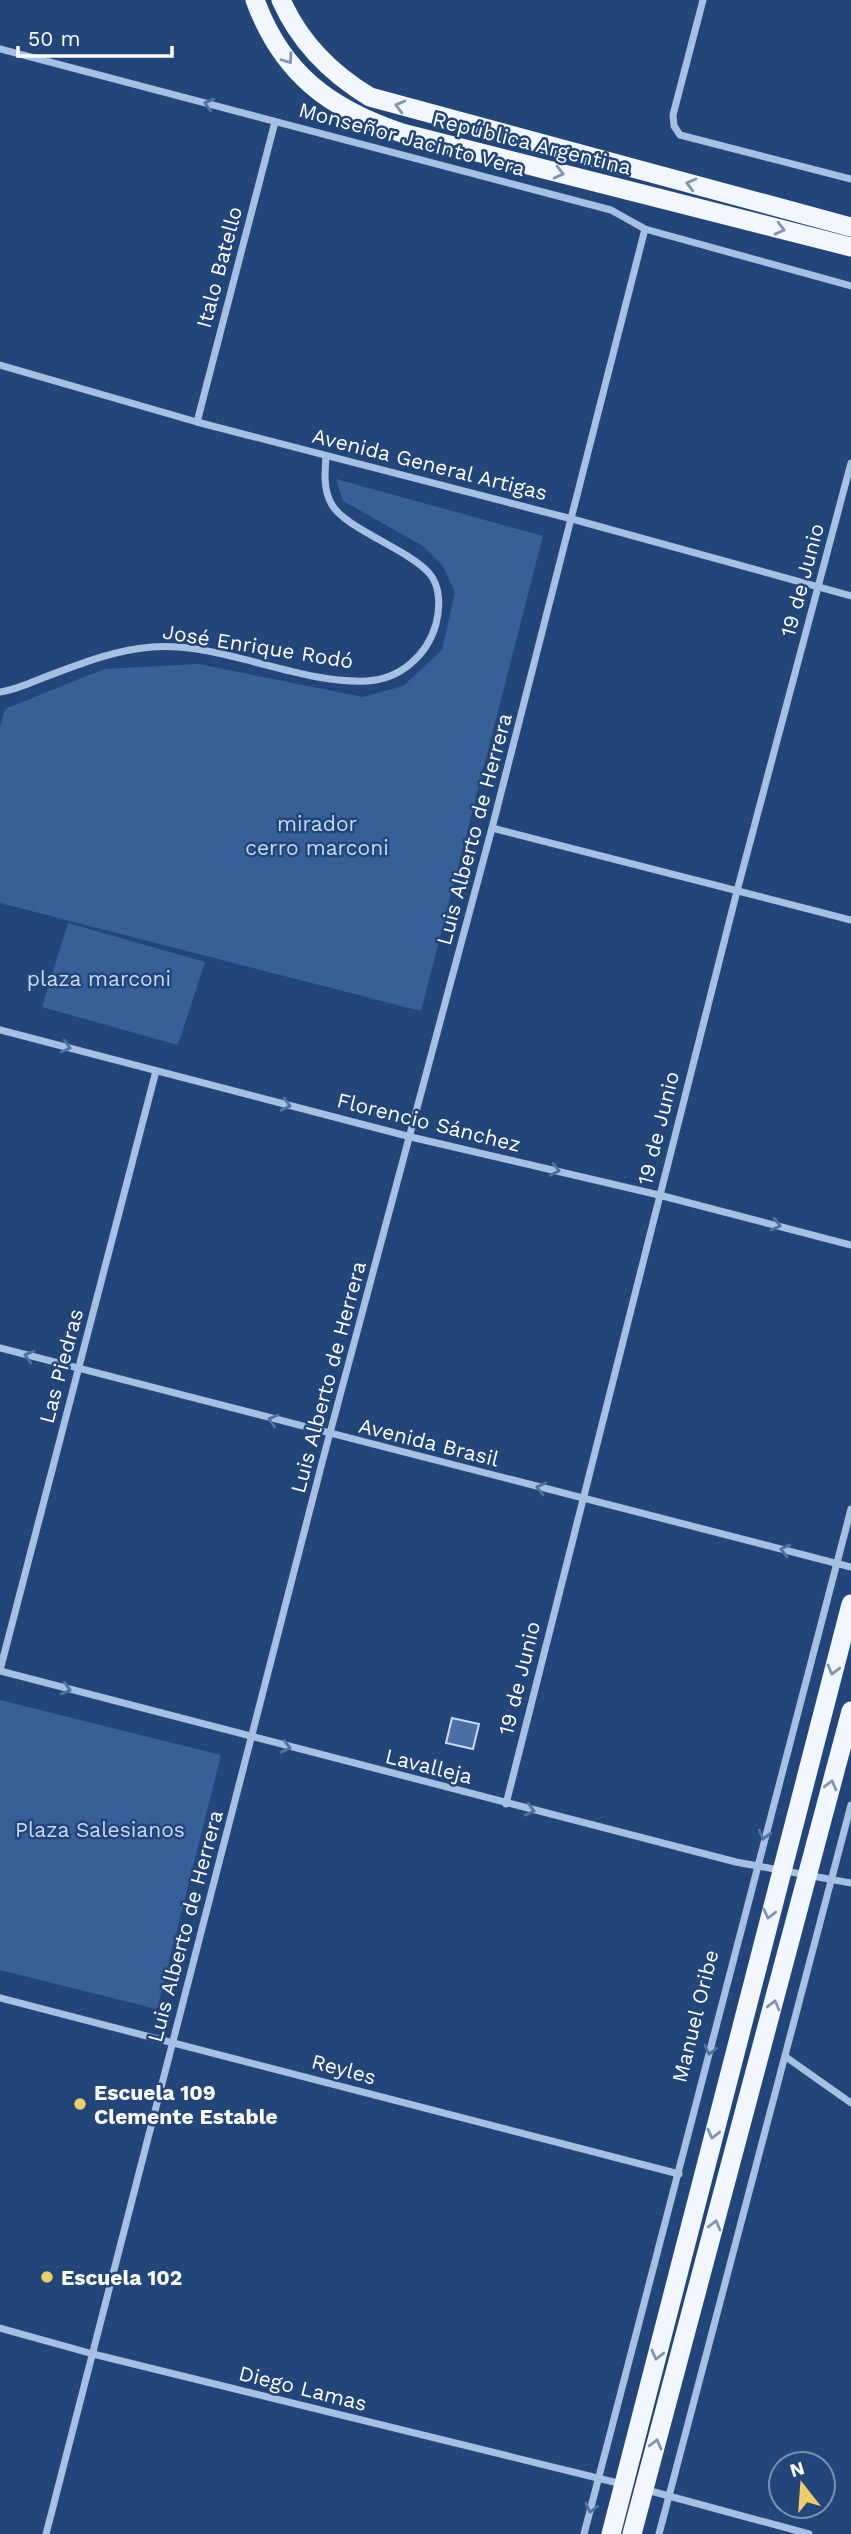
<svg xmlns="http://www.w3.org/2000/svg" width="851" height="2534" font-family="'Work Sans',sans-serif">
<rect width="100%" height="100%" fill="#23467a"/>
<!-- green -->
<g fill="#375f98">
<path d="M336,479L543,536L421,1011L0,903V727L5,709L104,669L198,664L363,697L403,686L442,650L455,592L443,566L423,546L343,501Z"/>
<path d="M68,923L205,962L178,1045L42,1007Z"/>
<path d="M0,1700L221,1755L157,2009L0,1970Z"/>
</g>
<!-- building -->
<path fill="#4b70a3" stroke="#c9daf4" stroke-width="2" d="M452,1718L479,1724L473,1749L446,1743Z"/>
<g fill="none" stroke-linecap="round" stroke-linejoin="round">
<!-- minor -->
<g stroke="#a6c0e4" stroke-width="7">
<path d="M703,0L673,115L674,126L680,135L851,179"/>
<path d="M0,49L611,210L645,229L851,286"/>
<path d="M0,365L197,422L572,519L851,596"/>
<path d="M197,422L275,122"/>
<path d="M0,692C16,690 30,683 45,677C80,664 114,650 152,647C223,642 296,684 367,681C400,679 427,656 436,624C440,609 441,586 429,573C408,549 342,527 331,503C323,488 325,472 326,456"/>
<path d="M492,828L851,920"/>
<path d="M0,1030L411,1137L659,1195L851,1245"/>
<path d="M0,1348L851,1567"/>
<path d="M0,1670L156,1071"/>
<path d="M0,1671L736,1862L851,1883"/>
<path d="M506,1804L737,891L851,463"/>
<path d="M0,1998L679,2174"/>
<path d="M786,2057L851,2103"/>
<path d="M0,2328L93,2354L622,2484"/>
<path d="M647,2490L809,2534"/>
<path d="M46,2534L323,1459L492,828L645,229"/>
<path d="M584,2534L851,1509"/>
<path d="M659,2534L851,1805"/>
</g>
<!-- trunk -->
<g stroke="#f2f6fe" stroke-width="19">
<path d="M255,0C282,74 330,109 402,133L851,247"/>
<path d="M281,0C300,43 330,73 370,97L851,227"/>
<path d="M611,2534L851,1604"/>
<path d="M632,2534L851,1711"/>
</g>
</g>
<!-- one-way arrows -->
<defs><path id="oneway-chevron" d="M-2-3.5L2.5 0L-2 3.5" fill="none" stroke-width="1.6" stroke-linecap="round" stroke-linejoin="round" transform="scale(1.75)"/></defs>
<g stroke="#8095b5">
<use href="#oneway-chevron" transform="translate(288 59) rotate(54)"/>
<use href="#oneway-chevron" transform="translate(400 106) rotate(-165)"/>
<use href="#oneway-chevron" transform="translate(559 173) rotate(14)"/>
<use href="#oneway-chevron" transform="translate(691 184) rotate(-165)"/>
<use href="#oneway-chevron" transform="translate(780 229) rotate(14)"/>
<use href="#oneway-chevron" transform="translate(833 1670) rotate(105)"/>
<use href="#oneway-chevron" transform="translate(831 1785) rotate(-76)"/>
<use href="#oneway-chevron" transform="translate(769 1914) rotate(104)"/>
<use href="#oneway-chevron" transform="translate(774 2005) rotate(-75)"/>
<use href="#oneway-chevron" transform="translate(713 2134) rotate(104)"/>
<use href="#oneway-chevron" transform="translate(715 2225) rotate(-75)"/>
<use href="#oneway-chevron" transform="translate(657 2355) rotate(104)"/>
<use href="#oneway-chevron" transform="translate(656 2444) rotate(-75)"/>
</g>
<g stroke="#51719f">
<use href="#oneway-chevron" transform="translate(209 104) rotate(-165)"/>
<use href="#oneway-chevron" transform="translate(66 1047) rotate(15)"/>
<use href="#oneway-chevron" transform="translate(286 1105) rotate(14)"/>
<use href="#oneway-chevron" transform="translate(555 1170) rotate(13)"/>
<use href="#oneway-chevron" transform="translate(776 1225) rotate(15)"/>
<use href="#oneway-chevron" transform="translate(29 1356) rotate(-165)"/>
<use href="#oneway-chevron" transform="translate(273 1420) rotate(-165)"/>
<use href="#oneway-chevron" transform="translate(541 1488) rotate(-166)"/>
<use href="#oneway-chevron" transform="translate(785 1550) rotate(-166)"/>
<use href="#oneway-chevron" transform="translate(66 1689) rotate(15)"/>
<use href="#oneway-chevron" transform="translate(286 1747) rotate(14)"/>
<use href="#oneway-chevron" transform="translate(530 1810) rotate(14)"/>
<use href="#oneway-chevron" transform="translate(764 1835) rotate(105)"/>
<use href="#oneway-chevron" transform="translate(710 2050) rotate(104)"/>
<use href="#oneway-chevron" transform="translate(591 2508) rotate(106)"/>
</g>
<!-- markers -->
<g fill="#efce69" stroke="#23467a" stroke-width="2.5">
<circle cx="80" cy="2104" r="7"/>
<circle cx="47" cy="2277" r="7"/>
</g>
<g text-anchor="middle" dominant-baseline="central" stroke-width="5" stroke-linejoin="round" paint-order="stroke">
<!-- street labels -->
<g font-size="21" fill="#fff" stroke="#23467a">
<text transform="translate(412 139) rotate(15)">Monseñor Jacinto Vera</text>
<text transform="translate(532 143) rotate(14)">República Argentina</text>
<text transform="translate(219 267) rotate(-75)">Italo Batello</text>
<text transform="translate(430 464) rotate(14)">Avenida General Artigas</text>
<text transform="translate(802 580) rotate(-75)">19 de Junio</text>
<text transform="translate(258 646) rotate(9)">José Enrique Rodó</text>
<text transform="translate(474 829) rotate(-75)">Luis Alberto de Herrera</text>
<text transform="translate(429 1122) rotate(14)">Florencio Sánchez</text>
<text transform="translate(658 1128) rotate(-76)">19 de Junio</text>
<text transform="translate(61 1366) rotate(-75)">Las Piedras</text>
<text transform="translate(328 1377) rotate(-75)">Luis Alberto de Herrera</text>
<text transform="translate(429 1442) rotate(14)">Avenida Brasil</text>
<text transform="translate(519 1678) rotate(-76)">19 de Junio</text>
<text transform="translate(429 1766) rotate(14)">Lavalleja</text>
<text transform="translate(185 1926) rotate(-75)">Luis Alberto de Herrera</text>
<text transform="translate(695 2016) rotate(-76)">Manuel Oribe</text>
<text transform="translate(344 2069) rotate(15)">Reyles</text>
<text transform="translate(303 2388) rotate(14)">Diego Lamas</text>
</g>
<!-- park labels -->
<g font-size="21" fill="#c9daf4" stroke="#23467a">
<text x="317" y="823">mirador<tspan x="317" dy="24">cerro marconi</tspan></text>
<text x="99" y="978">plaza marconi</text>
<text x="100" y="1829">Plaza Salesianos</text>
</g>
<!-- poi labels -->
<g font-size="21" font-weight="bold" fill="#fff" stroke="#23467a" text-anchor="start">
<text x="94" y="2092">Escuela 109<tspan x="94" dy="24">Clemente Estable</tspan></text>
<text x="61" y="2277">Escuela 102</text>
</g>
</g>
<!-- north arrow -->
<g transform="translate(802 2485) rotate(343)"><circle r="33" fill="#23467a" stroke="#7b90af" stroke-width="2"/>
<path d="M0-5L12 26L0 18L-12 26Z" fill="#efce69"/>
<text y="-10" font-size="19" font-weight="bold" text-anchor="middle" fill="#ffffff">N</text>
</g>
<!-- scale -->
<path d="M18 46v10h154v-10" fill="none" stroke="#ffffff" stroke-width="3.5"/>
<text x="28" y="46" font-size="21" fill="#ffffff" stroke="#23467a" stroke-width="5" paint-order="stroke">50 m</text>
</svg>
